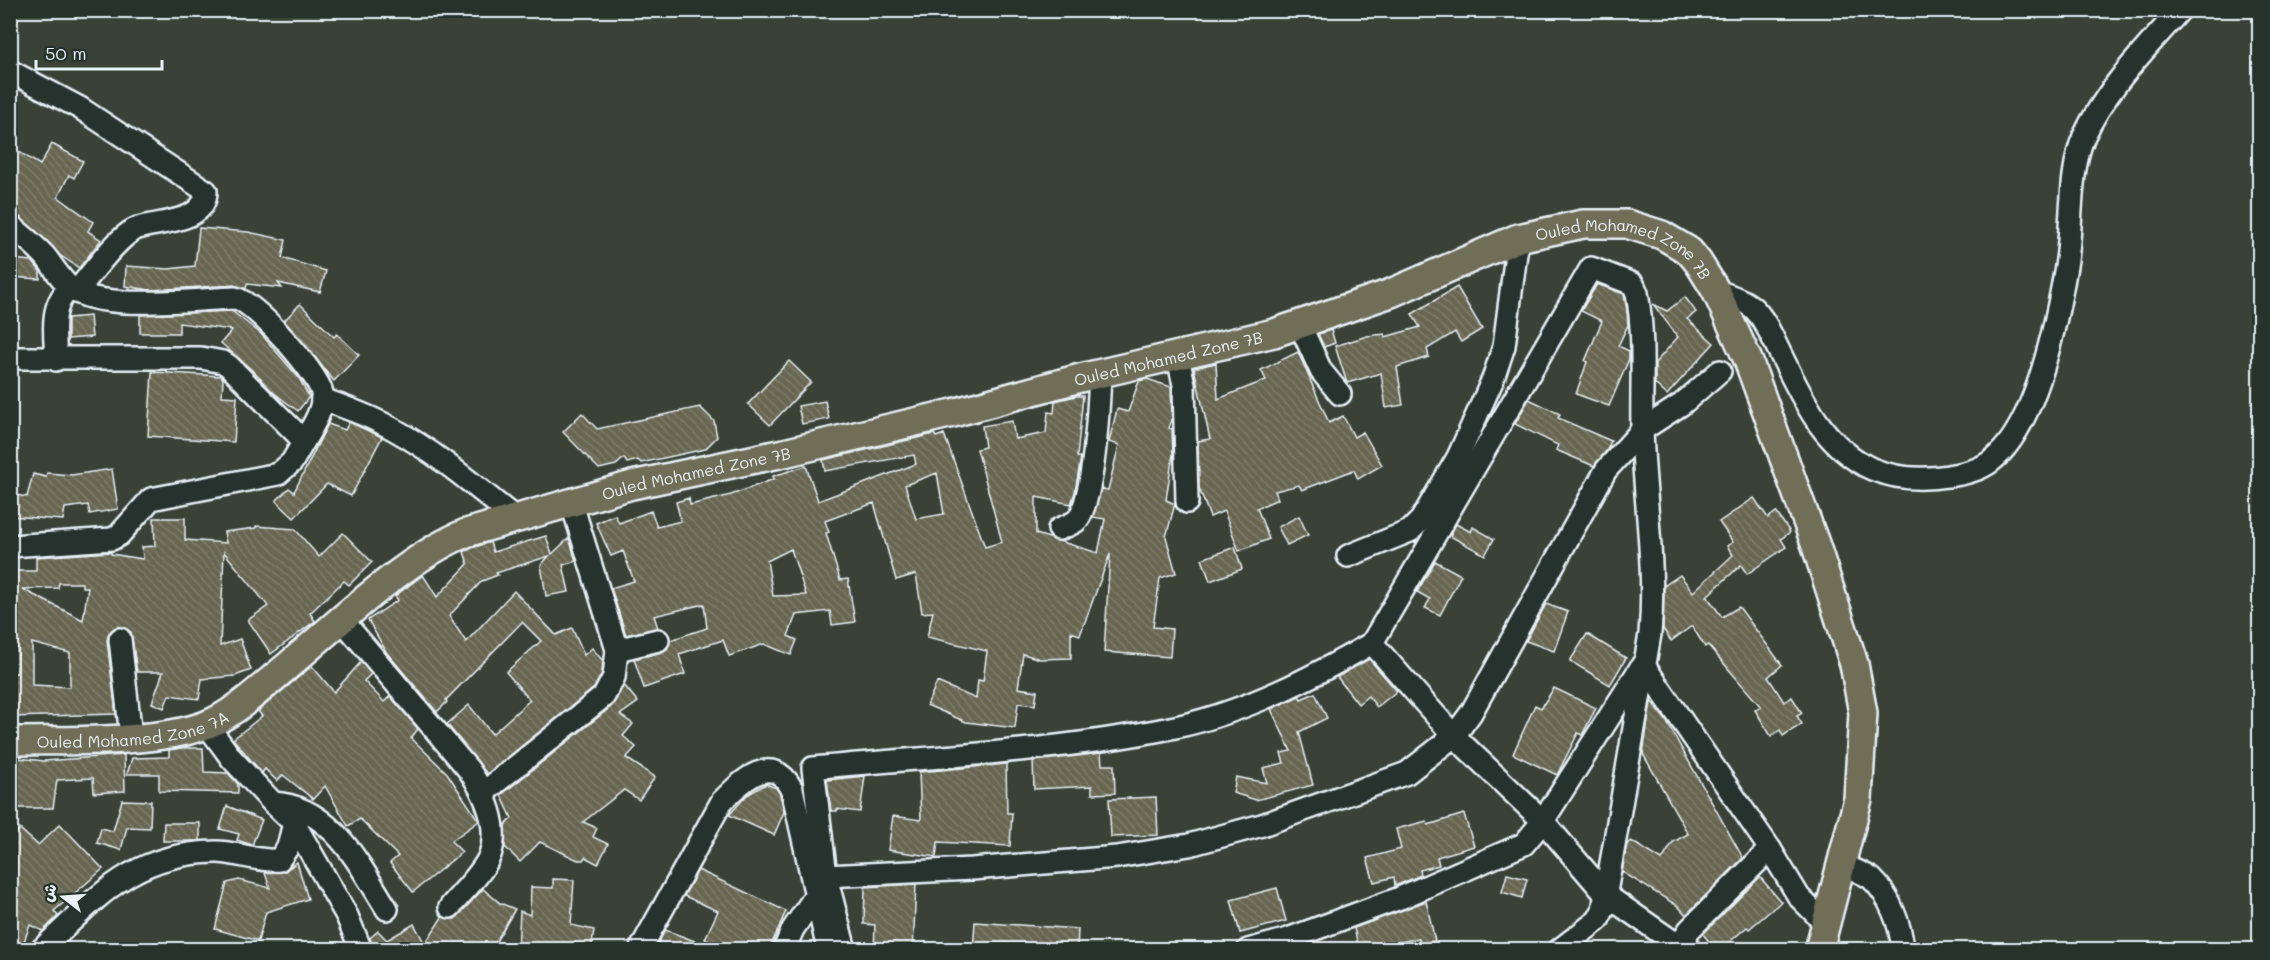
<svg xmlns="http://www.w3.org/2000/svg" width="2270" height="960" font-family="Mali,'Playpen Sans Arabic',sans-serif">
<defs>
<pattern id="building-back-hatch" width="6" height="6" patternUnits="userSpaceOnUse" patternTransform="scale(1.5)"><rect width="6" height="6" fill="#676651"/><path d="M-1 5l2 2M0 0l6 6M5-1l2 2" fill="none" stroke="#7d7c6b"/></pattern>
</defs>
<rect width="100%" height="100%" fill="#3a4238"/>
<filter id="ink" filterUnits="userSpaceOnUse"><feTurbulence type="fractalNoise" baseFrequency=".0167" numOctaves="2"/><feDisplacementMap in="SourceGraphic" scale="12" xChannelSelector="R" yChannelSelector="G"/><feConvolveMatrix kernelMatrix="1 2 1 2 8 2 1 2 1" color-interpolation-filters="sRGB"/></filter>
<g filter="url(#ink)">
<!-- building -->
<g fill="url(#building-back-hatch)" stroke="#e8f1f8" stroke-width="1.5" fill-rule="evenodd">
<path d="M52,144L83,161L74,178L69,175L58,197L93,222L88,231L101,240L79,268L61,256L18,215L10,213V159L16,150L40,165Z"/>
<path d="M199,228L248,232L286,240L282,258L326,271L320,292L278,283L282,288L247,284L246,289L234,285L150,290L125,286L126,266L168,269L195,266Z"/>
<path d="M10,259L32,261L40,271V279L10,277Z"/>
<path d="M1597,284L1624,294L1627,311L1628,325L1618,346L1629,351V359L1609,406L1576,394L1587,362L1585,361L1602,321L1581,311Z"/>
<path d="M1457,287L1482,329L1461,342L1455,332L1427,349L1429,357L1397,367L1403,405L1386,408L1381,373L1347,383L1335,346L1367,336L1385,334V337L1420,327L1412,314Z"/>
<path d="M1685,297L1696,312L1687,319L1714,343L1667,395L1655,384V363L1678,337L1653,304L1667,311Z"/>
<path d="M300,304L334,337L337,334L359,355L334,381L284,321Z"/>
<path d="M232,311L261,334L299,378L309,397L298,411L274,393L259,378L262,379L221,343L232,330L179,323V333H140V315Z"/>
<path d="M90,316L92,337L68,339V318Z"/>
<path d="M1331,330L1335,343L1324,347L1318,334Z"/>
<path d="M1298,352L1329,423L1343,416L1354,437L1363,432L1382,465L1358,479L1354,470L1302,490L1299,485L1275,491L1278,499L1257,508L1269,539L1239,551L1224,511L1210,517L1199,488L1198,441L1210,439L1194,368L1216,363L1218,399L1266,380L1261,370Z"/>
<path d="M789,361L811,382L770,425L748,404Z"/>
<path d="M152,372L221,376L223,379L222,396L237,397L234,442L148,436Z"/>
<path d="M1147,379L1171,387L1172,419L1169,428L1172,429L1173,454L1166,500L1175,504L1166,537L1176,573L1160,578L1153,627L1172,629L1170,657L1104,652L1110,554L1080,635L1071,632V658L1040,659L1023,654L1018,688L1037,691L1035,705L1018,703L1015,728L966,722L927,705L937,682L976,699L978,680L983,681L987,651L927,637L933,612L922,613L916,574L896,580L874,503L825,521L829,532L826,533L840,580L848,579L855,622L832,625L830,611L796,615L788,636L797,640L791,655L764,644L729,656L723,640L679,654L685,674L644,688L634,659L662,652L667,649L670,640L707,628L704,604L654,616L658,628L626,635L611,588L634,581L623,551L611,556L596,523L615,515L619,523L651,511L657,527L681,521L676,502L689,498L690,505L731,495L774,479L773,476L806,466L818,501L916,464L914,455L825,471L823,460L934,434L936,437L944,434L985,547L1002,542L977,449L985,447L982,426L1012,421L1015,439L1046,433L1048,412L1054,413L1055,401L1076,396H1083L1077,457H1081L1075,492L1071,504L1036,497V534L1098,553L1105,519L1093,517L1101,489L1108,490L1119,445L1109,442L1117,409L1128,412L1139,381ZM937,473L944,514L916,519L905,485ZM791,549L806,595L773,596L767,561Z"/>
<path d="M1529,399L1560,414L1558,418L1611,441L1607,450L1594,466L1556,450L1558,445L1515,424Z"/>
<path d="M825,401L829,419L802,424L798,406Z"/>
<path d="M700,407L714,421L717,437L705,449L641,463L638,460L627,463L624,458L616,465L599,469L563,432L582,413L597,429Z"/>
<path d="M349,422L382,437L351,496L327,484L294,518L276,501L289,488L294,492L328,424L345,430Z"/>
<path d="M112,469L118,509L90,514L88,505L65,508L63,520L10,516V494L27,497L33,474L46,477L47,473L72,475Z"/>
<path d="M1754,498L1768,518L1776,512L1790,532L1781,539L1786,547L1747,574L1741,565L1707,596L1722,617L1739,607L1782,665L1768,677L1784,702L1792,697L1802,713L1797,716L1802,724L1783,736L1780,730L1771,736L1755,710L1761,707L1708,645L1705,647L1692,626L1671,641L1663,629L1664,586L1680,575L1693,592L1733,555L1727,546L1733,542L1719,522Z"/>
<path d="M1299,516L1308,535L1287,545L1278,527Z"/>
<path d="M154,518H185V540L226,543L224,532L256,528V526L295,529L319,557L343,533L372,562L349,585L344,581L310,613L315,621L271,654L248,620L268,606L224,552L220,646L240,639L251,670L235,676L202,679L199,699L169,695L164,708L152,703L163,672H137L131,632L118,626L109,633L107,640L116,714L10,717V673H17L18,626L13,625L15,589H10V571H36V557L111,552V554L143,559L142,547L155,546ZM59,583H82V587H88L83,620L22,589L58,588ZM32,643L70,653V687L32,685Z"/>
<path d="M1456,524L1471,532L1473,527L1494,539L1485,555L1450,536Z"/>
<path d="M546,536L552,554L569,538L576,561L563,565L569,592L546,596L541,565L549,556L496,573L498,575L482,581L449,616L466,642L514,591L556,635L572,628L584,655L592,648L603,661L602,673L594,688L487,774L447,724L469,705L492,734L530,700L506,672L541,641L522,622L446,700L447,702L437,712L387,653L368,620L398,600L395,596L423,575L437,597L468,564L464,552L472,548L490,542L493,552Z"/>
<path d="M1235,547L1242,569L1210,581L1202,559Z"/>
<path d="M1435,561L1461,575L1440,615L1425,608L1430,599L1417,592Z"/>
<path d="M1546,604L1568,612L1554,651L1526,641Z"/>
<path d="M1587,634L1626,658L1610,685L1570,661Z"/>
<path d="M1369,659L1397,691L1377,707L1368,696L1358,704L1337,677Z"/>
<path d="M361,662L371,674L364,681L384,702L390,696L418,729L411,738L447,773L479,821L451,841L462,852L413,892L390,863L398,856L360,819L348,826L325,786L313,799L283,775L277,781L265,769L262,773L233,739L262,716L258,711L312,666L334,692Z"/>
<path d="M624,685L638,702L620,715L633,724L623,736L636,747L626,758L655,777L639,800L624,790L583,822L597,828L593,837L608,844L598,864L585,857L583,860H578L540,842L520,862L505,847V825L512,818L501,795L612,706Z"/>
<path d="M1554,688L1596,708L1582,735L1578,733L1557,775L1513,754L1535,705L1541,708Z"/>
<path d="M1315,693L1327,718L1299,732L1313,785L1256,800L1233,793L1236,777L1267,783L1263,768L1284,763L1281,753L1291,751L1271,709L1299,696L1301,699Z"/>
<path d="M1651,701L1665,719L1743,858L1686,915L1678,906L1622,872L1627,844L1631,841L1662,860L1673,842L1688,834L1643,754Z"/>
<path d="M181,748H203L204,772L228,773L238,784V793L159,791V774H127L132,758L169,757V750Z"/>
<path d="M1101,753L1102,765H1114L1115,793L1092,794V786L1034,789L1033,761Z"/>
<path d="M124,755L125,791L94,793L93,778L57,780L53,808H10V757L44,761Z"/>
<path d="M1006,764L1007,813H1012L1010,846L938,842L936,857L888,850L893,816L921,820L919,772Z"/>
<path d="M865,776L860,812L837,809V811H831L827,780Z"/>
<path d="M766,784L776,788L780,794L784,812L774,835L729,815L747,795Z"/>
<path d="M1156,797L1158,835L1111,837L1109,799Z"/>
<path d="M122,800L151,801L150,828L127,827L121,850L97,843L101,828L113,831Z"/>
<path d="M227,806L262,820L252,845L237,840L239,834L220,829Z"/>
<path d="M1464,814L1474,846L1437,857L1439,865L1420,870L1421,875L1395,886L1394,877L1374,882L1367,858L1401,849L1396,829L1427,821L1428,825Z"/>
<path d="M164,823H200V841H163Z"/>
<path d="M60,824L103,869L54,911L58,916L43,931L30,925L21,950H10V840L20,829L38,845Z"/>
<path d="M297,862L308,899L266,912L258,941L215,929L227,883L239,880L270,888L265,873L285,871Z"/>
<path d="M698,870L786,911L769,950H729L705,939L718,911L684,896Z"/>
<path d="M1507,874L1527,879L1522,898L1502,892Z"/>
<path d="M1760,877L1781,902L1749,929L1747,927L1720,950H1716L1703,934Z"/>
<path d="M553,879L574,880L571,925L594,930L591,950H518L520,911L530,915L531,887L553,888Z"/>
<path d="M916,884L913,950H874L875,925L864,924L865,887Z"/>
<path d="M1277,888L1286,921L1240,933L1231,900Z"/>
<path d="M483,889L500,903L515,909L491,950H373L370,938L378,931L387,940L414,924L425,944L442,917L455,919Z"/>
<path d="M1426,901L1435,941L1420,943L1419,938L1391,944L1392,950H1359L1354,928Z"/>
<path d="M975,922L1078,929L1077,950H973Z"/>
<path d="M665,930L714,948V950H655Z"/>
</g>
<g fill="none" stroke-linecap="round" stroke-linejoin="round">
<!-- minor casing -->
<g stroke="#e8f1f8" stroke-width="26">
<g id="minor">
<path d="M10,71L80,108L206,191C206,223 160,221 138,228C119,234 90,276 76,292"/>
<path d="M10,225C22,235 35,245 45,256C53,266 61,280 71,288C100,312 197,299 235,298C255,302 318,373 322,393C324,410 312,427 304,441"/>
<path d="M1716,291C1728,295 1743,299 1753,308C1765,319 1772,337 1779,351C1802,397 1822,446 1872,469C1896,479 1923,480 1948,476C1963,474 1978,471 1990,462C2036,429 2057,320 2066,266C2073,227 2068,173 2084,136C2107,87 2145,50 2180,10"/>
<path d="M1300,325L1321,371L1340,394"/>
<path d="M1178,357L1184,385L1187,502"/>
<path d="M10,358H201L223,362L229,366L304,441L292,462L278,474L151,499L119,535L112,539L10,546"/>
<path d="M56,360C55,335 49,305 70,288"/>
<path d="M322,399C347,408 372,417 395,430C438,454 476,487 515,518"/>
<path d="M571,501L617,650L658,640"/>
<path d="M1059,529C1064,527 1072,524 1076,521C1094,506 1099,399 1100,374"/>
<path d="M1348,556L1410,531L1421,520L1458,457L1493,379L1504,346L1518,238"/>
<path d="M343,621L469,770C485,793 500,826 490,855C483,873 462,892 450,907"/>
<path d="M120,639L131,737"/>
<path d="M1372,643L1454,736L1543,821L1606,895L1685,950"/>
<path d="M207,725L232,759L273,803C332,806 359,865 387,909"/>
<path d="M483,793L604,696L614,677L617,650"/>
<path d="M294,823L347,916L361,950"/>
<path d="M1841,864C1851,869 1864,873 1872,879C1890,896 1901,926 1903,950"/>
<path d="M826,876L972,869L1117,857L1189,845L1262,825L1407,773L1454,736L1471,713L1606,470L1642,430L1682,404L1720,371"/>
<path d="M41,950C98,897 132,853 216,852C237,852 258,862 279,860L288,847L294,823L273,803"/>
<path d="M640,950L722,801C742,781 772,751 792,789L828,950"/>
<path d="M784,950L793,929L816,895"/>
<path d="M845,950L826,876L813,768C934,756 1060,752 1180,726C1247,711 1313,677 1372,643L1591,268L1633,284L1637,293C1645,338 1641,384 1642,429C1644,498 1656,565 1650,634L1603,910L1598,920L1559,950"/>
<path d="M1248,950L1285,940L1400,898L1524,844L1543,821L1643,664L1770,849L1799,897L1827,925"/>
<path d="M1687,950L1686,935L1689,930L1770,849"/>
</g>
</g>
<!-- major casing -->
<g stroke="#e8f1f8" stroke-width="32">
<g id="major">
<path id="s1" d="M10,741C65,740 156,744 206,725C232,715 255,693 277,675C330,631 404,558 466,533L632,485L784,453L953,413L1080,378L1274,333L1391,293L1518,238L1583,224H1627L1662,235L1689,251L1698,262L1716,291L1748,360L1816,546L1854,664L1863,713L1858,799L1819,950"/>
</g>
</g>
<!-- minor -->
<use href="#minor" stroke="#26332d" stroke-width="21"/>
<!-- major -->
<use href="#major" stroke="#716e59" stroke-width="27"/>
</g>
</g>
<g text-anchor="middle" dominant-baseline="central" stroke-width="6" stroke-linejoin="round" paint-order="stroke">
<!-- street labels -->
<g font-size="16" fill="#e8f1f8" stroke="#26332d">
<text stroke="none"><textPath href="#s1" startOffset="1731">Ouled Mohamed Zone 7B</textPath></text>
<text stroke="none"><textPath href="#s1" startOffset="1246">Ouled Mohamed Zone 7B</textPath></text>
<text stroke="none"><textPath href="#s1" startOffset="760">Ouled Mohamed Zone 7B</textPath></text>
<text stroke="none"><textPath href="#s1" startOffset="124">Ouled Mohamed Zone 7A</textPath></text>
</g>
</g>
<!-- margin -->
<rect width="2270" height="960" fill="none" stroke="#26332d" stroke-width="36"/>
<rect x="18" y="18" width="2234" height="924" fill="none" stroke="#e8f1f8" stroke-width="2" filter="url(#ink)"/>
<!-- north arrow -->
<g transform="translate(63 897) rotate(287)" stroke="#26332d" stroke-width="4.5" paint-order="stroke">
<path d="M0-4.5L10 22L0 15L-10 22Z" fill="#e8f1f8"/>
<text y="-9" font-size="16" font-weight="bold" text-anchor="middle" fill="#e8f1f8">ش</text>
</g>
<!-- scale -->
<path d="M36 60v9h126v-9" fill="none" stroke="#e8f1f8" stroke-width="3"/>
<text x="45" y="60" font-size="18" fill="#e8f1f8" stroke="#26332d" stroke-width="4.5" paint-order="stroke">50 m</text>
</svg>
